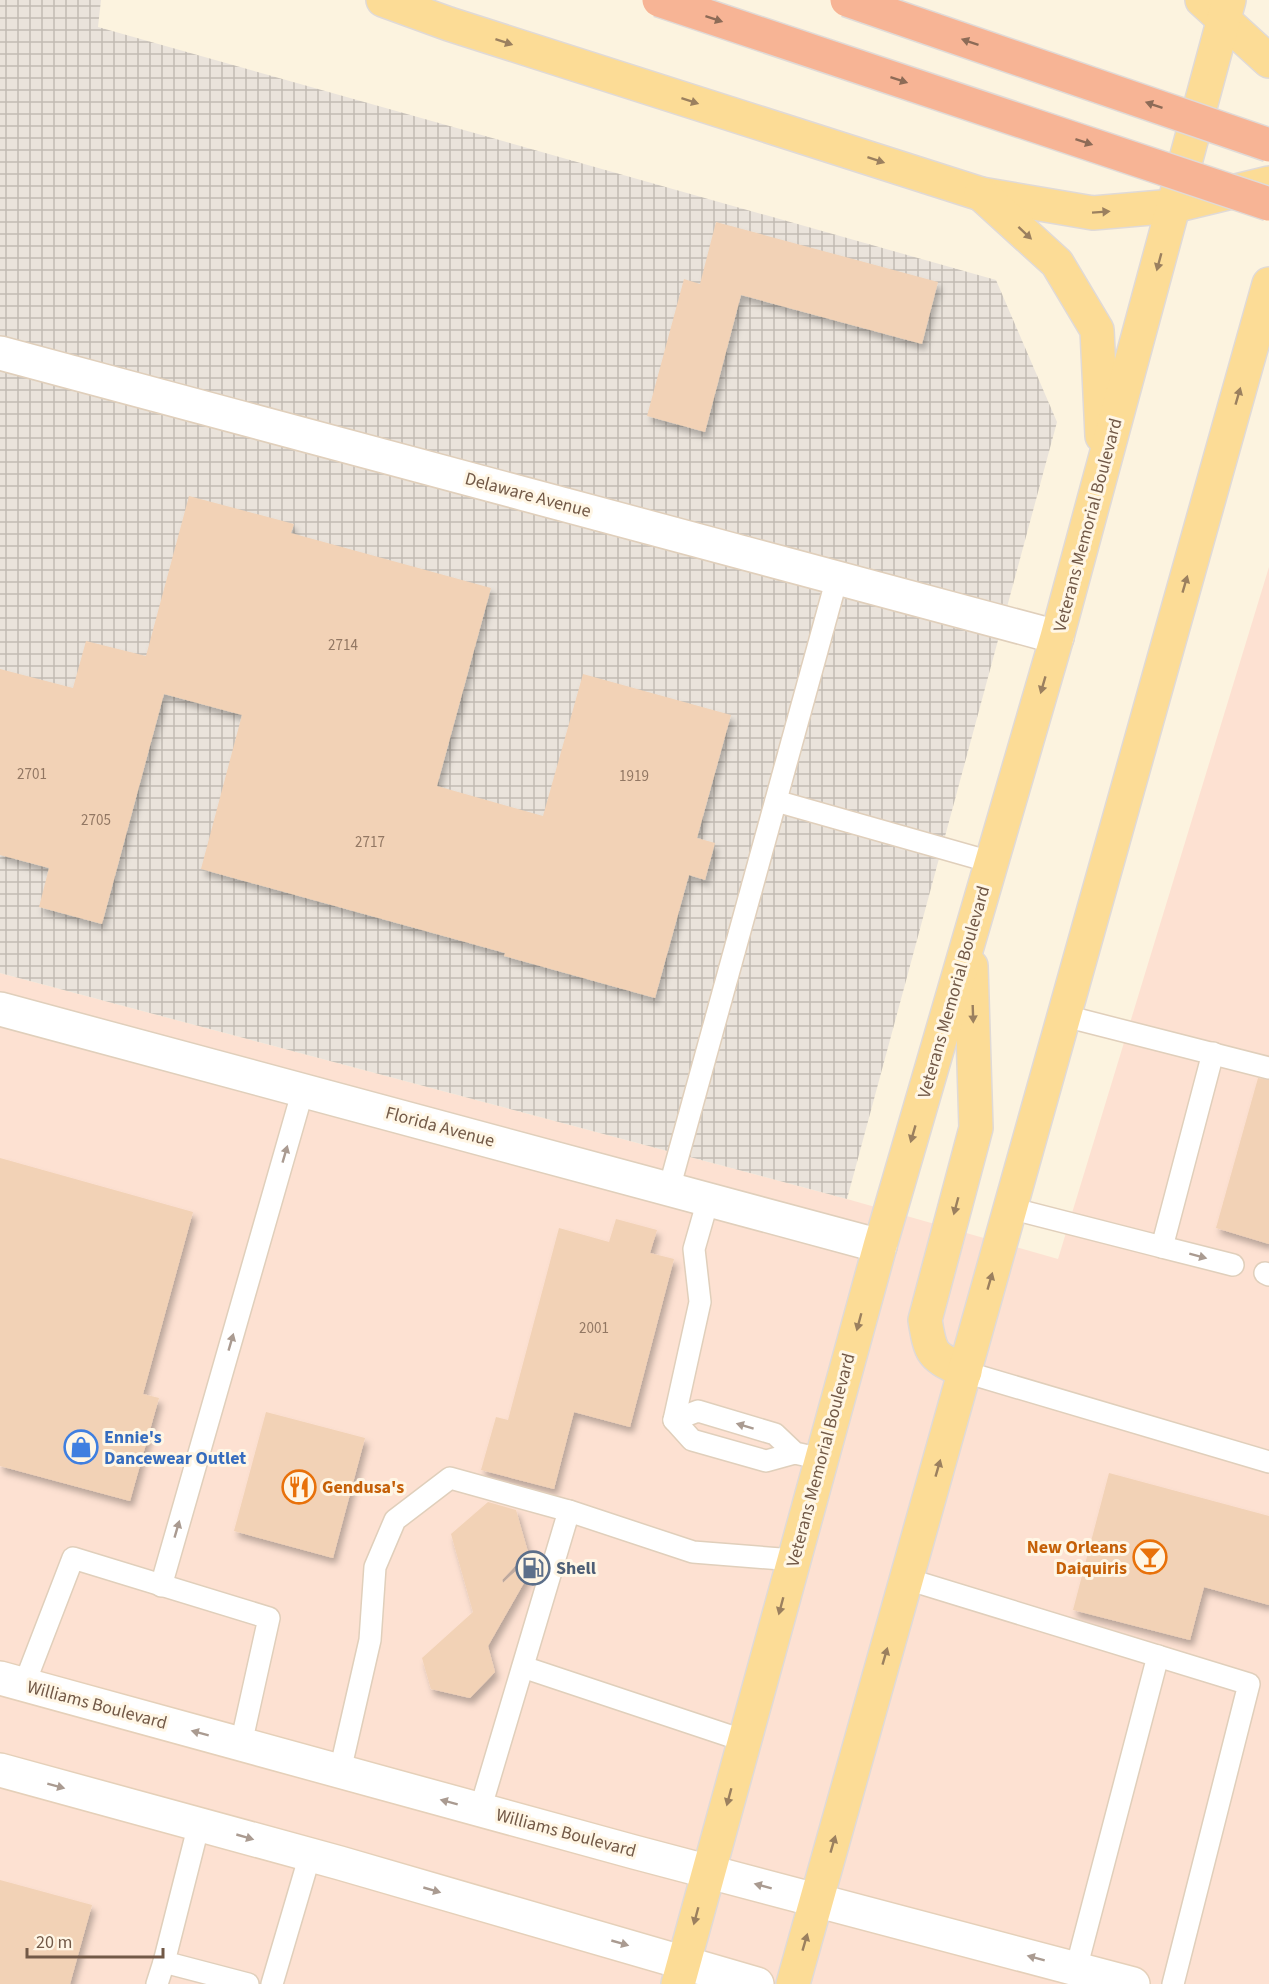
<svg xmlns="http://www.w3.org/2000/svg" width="1269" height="1984" font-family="'Source Sans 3',sans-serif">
<defs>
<pattern id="industrial-grid" width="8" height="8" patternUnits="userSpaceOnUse" patternTransform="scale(1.5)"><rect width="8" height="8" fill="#eae3db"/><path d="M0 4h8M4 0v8" fill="none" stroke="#c2bbb3"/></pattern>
<filter id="shadow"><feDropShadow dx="3.5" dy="6" stdDeviation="3" flood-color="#0004"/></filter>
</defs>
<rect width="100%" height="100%" fill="#fcf3df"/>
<!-- commercial -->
<path fill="#fde1d2" d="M1269,567V1984H0V973L847,1199L1058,1259Z"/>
<!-- industrial -->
<path fill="url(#industrial-grid)" d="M0,0H101L98,27L996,280L1057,422L847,1199L0,973Z"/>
<!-- building -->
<g fill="#f2d2b6" filter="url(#shadow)">
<path d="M716,222L938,282L922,344L741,295L705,432L647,416L684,279L700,284Z"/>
<path d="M189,496L294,524L291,533L491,588L437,786L543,816L583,674L731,715L697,838L715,843L705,880L689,875L655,998L504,956L505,953L201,869L242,715L164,694L102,924L39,907L49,868L0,855V669L73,688L86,641L146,656Z"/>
<path d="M1258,1078L1269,1080V1244L1216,1228Z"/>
<path d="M0,1158L193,1212L143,1394L159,1398L130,1501L0,1466Z"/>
<path d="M616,1219L657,1230L650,1253L674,1259L630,1427L574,1412L554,1489L481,1470L496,1417L508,1420L559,1228L609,1242Z"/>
<path d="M266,1412L365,1438L333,1558L234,1531Z"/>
<path d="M1109,1473L1269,1516V1605L1204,1587L1190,1640L1073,1610Z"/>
<path d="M488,1502L516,1510L528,1552L502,1580L503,1583L526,1562L533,1567L488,1646L495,1672L470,1698L431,1689L422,1658L473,1612L451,1534Z"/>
<path d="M0,1880L92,1905L70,1984H0Z"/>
</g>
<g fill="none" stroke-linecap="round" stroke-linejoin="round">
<!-- lane casing -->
<g stroke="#e0cfbb" stroke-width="24">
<g id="lane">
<path d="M776,801L991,862"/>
<path d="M1065,1016L1269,1068"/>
<path d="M669,1189L837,578"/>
<path d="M1010,1208L1162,1247L1213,1053"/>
<path d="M1162,1247L1233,1265"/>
<path d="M1265,1273L1269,1275"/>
<path d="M965,1372L1269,1462"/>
<path d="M674,1420L700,1302L694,1249L708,1200"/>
<path d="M795,1453L775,1434L698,1411L674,1420L692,1440L766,1461L795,1453L822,1459"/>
<path d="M569,1511L693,1552L794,1560"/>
<path d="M907,1579L1249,1684L1173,1984"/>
<path d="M161,1586L303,1090"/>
<path d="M523,1667L745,1741"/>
<path d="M24,1685L73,1558L269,1618L241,1744"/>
<path d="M340,1771L370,1640L375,1567L395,1520L450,1478L569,1511L480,1810"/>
<path d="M199,1824L164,1962L248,1984"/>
<path d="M1076,1969L1158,1656"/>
<path d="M157,1984L164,1962"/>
<path d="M272,1984L310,1855"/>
</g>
</g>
<!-- street casing -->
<g stroke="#e0cfbb" stroke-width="36">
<g id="street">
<path d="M0,353L1057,637"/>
<path d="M0,1009L880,1246"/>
</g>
</g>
<!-- secondary casing -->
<g stroke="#e5d0b9" stroke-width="36">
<g id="secondary">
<path d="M0,1678L634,1852L1133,1984"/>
<path d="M0,1770L340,1863L757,1984"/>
</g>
</g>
<!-- primary casing -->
<g stroke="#e0dad7" stroke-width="36">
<g id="primary">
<path d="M383,0L449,24L981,194L1093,213L1174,206L1269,183"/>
<path d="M1202,0L1269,61"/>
<path d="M981,194L1057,263L1097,330L1102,436"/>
<path d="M965,1372C932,1355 931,1357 925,1320L976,1128L971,966"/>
<path d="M678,1984L880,1246L1057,637L1229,0"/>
<path d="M793,1984L1269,284"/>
</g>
</g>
<!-- lane -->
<use href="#lane" stroke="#fff" stroke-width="21"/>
<!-- street -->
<use href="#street" stroke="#fff" stroke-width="33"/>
<!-- secondary -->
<use href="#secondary" stroke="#fff" stroke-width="33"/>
<!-- primary -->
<use href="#primary" stroke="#fcdc96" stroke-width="33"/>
<!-- highway-bridge casing -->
<g stroke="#e0dad7" stroke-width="36" stroke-linecap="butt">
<g id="highway-bridge">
<path d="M659,0L1269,204"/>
<path d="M847,0L1269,145"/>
</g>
</g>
<!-- highway-bridge -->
<use href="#highway-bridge" stroke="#f7b495" stroke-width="33"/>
</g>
<!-- one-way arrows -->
<defs><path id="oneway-solid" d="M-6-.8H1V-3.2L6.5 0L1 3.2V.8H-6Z" transform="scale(1.5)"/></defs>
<g fill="#8d6b57">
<use href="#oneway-solid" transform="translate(714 19) rotate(18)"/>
<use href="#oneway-solid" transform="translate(970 42) rotate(-161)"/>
<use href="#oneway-solid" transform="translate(899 80) rotate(18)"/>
<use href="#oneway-solid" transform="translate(1154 105) rotate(-161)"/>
<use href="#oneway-solid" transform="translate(1084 142) rotate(18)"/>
</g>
<g fill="#9b805f">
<use href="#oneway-solid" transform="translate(504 42) rotate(18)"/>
<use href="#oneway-solid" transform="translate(690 101) rotate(18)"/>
<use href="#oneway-solid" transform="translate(876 160) rotate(18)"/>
<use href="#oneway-solid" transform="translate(1101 212) rotate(-4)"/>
<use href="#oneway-solid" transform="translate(1025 233) rotate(43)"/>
<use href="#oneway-solid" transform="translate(1159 262) rotate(105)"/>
<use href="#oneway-solid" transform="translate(1238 396) rotate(-74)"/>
<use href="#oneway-solid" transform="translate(1185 584) rotate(-74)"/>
<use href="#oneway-solid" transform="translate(1043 685) rotate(106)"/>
<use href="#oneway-solid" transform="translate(973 1014) rotate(88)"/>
<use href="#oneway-solid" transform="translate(913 1134) rotate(106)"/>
<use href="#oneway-solid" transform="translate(956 1206) rotate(105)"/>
<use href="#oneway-solid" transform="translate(990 1281) rotate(-74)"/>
<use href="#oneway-solid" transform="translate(859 1322) rotate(105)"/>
<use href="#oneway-solid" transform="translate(938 1468) rotate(-74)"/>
<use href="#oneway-solid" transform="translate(781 1606) rotate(105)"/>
<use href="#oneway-solid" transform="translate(885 1656) rotate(-74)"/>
<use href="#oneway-solid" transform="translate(729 1797) rotate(105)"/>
<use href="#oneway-solid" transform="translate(833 1844) rotate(-74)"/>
<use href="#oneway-solid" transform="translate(696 1916) rotate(105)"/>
<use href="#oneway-solid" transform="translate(805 1942) rotate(-74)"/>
</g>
<g fill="#aa9b91">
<use href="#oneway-solid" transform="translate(285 1154) rotate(-74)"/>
<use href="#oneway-solid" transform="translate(1198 1256) rotate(15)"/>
<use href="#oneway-solid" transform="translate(231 1342) rotate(-74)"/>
<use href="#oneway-solid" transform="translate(745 1426) rotate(-163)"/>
<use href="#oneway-solid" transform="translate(177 1529) rotate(-74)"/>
<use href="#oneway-solid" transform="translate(200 1733) rotate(-165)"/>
<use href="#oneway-solid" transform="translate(56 1786) rotate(15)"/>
<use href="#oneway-solid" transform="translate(449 1802) rotate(-165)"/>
<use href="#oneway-solid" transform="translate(245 1837) rotate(16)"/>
<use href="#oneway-solid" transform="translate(763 1886) rotate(-165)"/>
<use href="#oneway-solid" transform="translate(432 1890) rotate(16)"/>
<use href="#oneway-solid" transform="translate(620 1943) rotate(16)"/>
<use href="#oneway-solid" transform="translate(1036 1958) rotate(-165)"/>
</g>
<!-- icons -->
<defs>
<g id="shop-ring" transform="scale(1.725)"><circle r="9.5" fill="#fff6e5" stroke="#3f7fe0" stroke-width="1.5"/><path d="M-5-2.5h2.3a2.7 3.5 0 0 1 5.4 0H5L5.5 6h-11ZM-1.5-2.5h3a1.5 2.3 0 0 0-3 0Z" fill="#3f7fe0"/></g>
<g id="restaurant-ring" transform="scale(1.725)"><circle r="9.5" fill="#fff6e5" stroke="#e8710a" stroke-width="1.5"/><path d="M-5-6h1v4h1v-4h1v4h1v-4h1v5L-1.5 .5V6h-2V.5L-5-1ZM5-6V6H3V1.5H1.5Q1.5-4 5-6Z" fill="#e8710a"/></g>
<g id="bar-ring" transform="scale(1.725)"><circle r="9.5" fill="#fff6e5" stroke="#e8710a" stroke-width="1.5"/><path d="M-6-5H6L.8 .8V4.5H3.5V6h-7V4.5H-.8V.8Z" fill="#e8710a"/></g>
<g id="fuel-ring" transform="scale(1.725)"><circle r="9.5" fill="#fff6e5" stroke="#5c6f8a" stroke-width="1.5"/><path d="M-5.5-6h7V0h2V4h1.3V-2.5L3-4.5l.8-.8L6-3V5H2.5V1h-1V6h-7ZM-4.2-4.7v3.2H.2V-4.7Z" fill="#5c6f8a"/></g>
</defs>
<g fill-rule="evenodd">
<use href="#shop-ring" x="81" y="1447"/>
<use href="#restaurant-ring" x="299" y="1487"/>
<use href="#bar-ring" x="1150" y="1557"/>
<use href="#fuel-ring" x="533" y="1568"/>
</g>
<g text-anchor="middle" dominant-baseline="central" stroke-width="6" stroke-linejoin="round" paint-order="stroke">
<!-- number labels -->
<g font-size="15" fill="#927763">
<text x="343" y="645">2714</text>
<text x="32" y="774">2701</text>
<text x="634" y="776">1919</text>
<text x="96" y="820">2705</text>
<text x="370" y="842">2717</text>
<text x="594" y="1328">2001</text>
</g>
<!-- street labels -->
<g font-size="18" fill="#725947" stroke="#fff6e5">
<text transform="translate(528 495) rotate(15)">Delaware Avenue</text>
<text transform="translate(1088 525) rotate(-75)">Veterans Memorial Boulevard</text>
<text transform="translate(954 992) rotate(-74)">Veterans Memorial Boulevard</text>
<text transform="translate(440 1127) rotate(15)">Florida Avenue</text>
<text transform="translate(821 1460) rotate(-75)">Veterans Memorial Boulevard</text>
<text transform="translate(97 1705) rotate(15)">Williams Boulevard</text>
<text transform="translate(566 1833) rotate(15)">Williams Boulevard</text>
</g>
<!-- shop labels -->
<g font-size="18" font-weight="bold" fill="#366cbe" stroke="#fff6e5" text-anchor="start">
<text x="104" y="1437">Ennie's<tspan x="104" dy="21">Dancewear Outlet</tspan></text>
</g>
<!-- food labels -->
<g font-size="18" font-weight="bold" fill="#c56008" stroke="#fff6e5" text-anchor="start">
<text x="322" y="1487">Gendusa's</text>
<text x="1127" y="1547" text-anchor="end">New Orleans<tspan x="1127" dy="21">Daiquiris</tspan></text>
</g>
<!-- service labels -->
<g font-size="18" font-weight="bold" fill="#4e5e75" stroke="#fff6e5" text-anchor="start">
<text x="556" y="1568">Shell</text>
</g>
</g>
<!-- scale -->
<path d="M27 1948v9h136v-9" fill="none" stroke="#725947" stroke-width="3"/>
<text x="36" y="1948" font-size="18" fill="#725947" stroke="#fff6e5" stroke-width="4.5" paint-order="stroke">20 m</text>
</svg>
